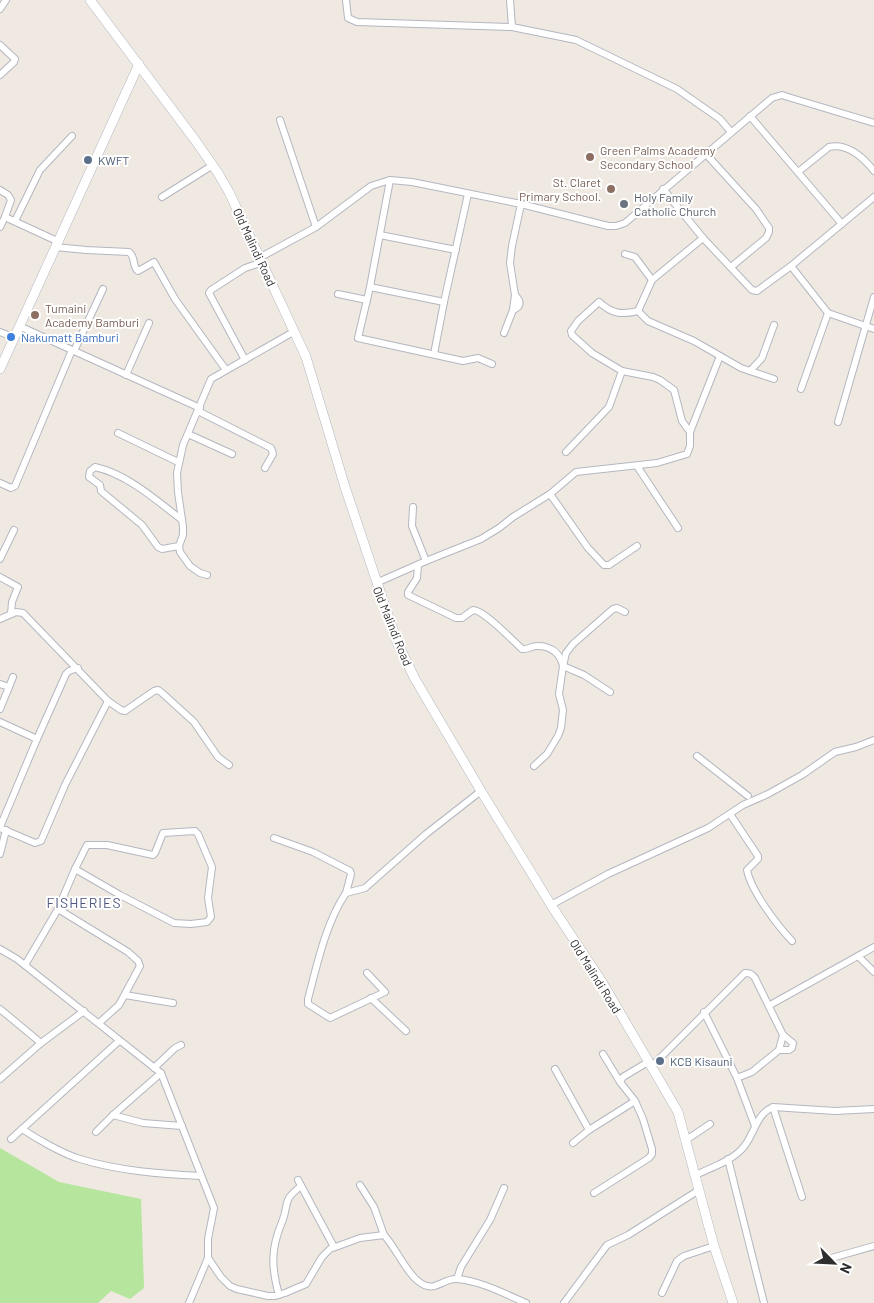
<svg xmlns="http://www.w3.org/2000/svg" width="874" height="1303" font-family="Barlow,sans-serif">
<rect width="100%" height="100%" fill="#efe9e1"/>
<!-- grass -->
<path fill="#b6e59e" d="M0,1148L59,1182L141,1199L144,1288L130,1299L111,1291L98,1303H0Z"/>
<g fill="none" stroke-linecap="round" stroke-linejoin="round">
<!-- minor casing -->
<g stroke="#b4b7c1" stroke-width="8">
<g id="minor">
<path d="M346,0L348,18L357,22L512,27L576,40L677,89L720,119L731,132"/>
<path d="M510,0L512,27"/>
<path d="M0,9L6,0"/>
<path d="M0,45L15,59L14,62L0,75"/>
<path d="M750,116L842,224"/>
<path d="M280,120L316,227"/>
<path d="M705,153L756,209L769,228V232L766,238L731,267"/>
<path d="M798,172L829,147C848,143 863,157 874,171"/>
<path d="M390,180L370,287L358,338L463,361L478,358L492,364"/>
<path d="M663,189L703,238L752,290L757,291L791,266L874,197"/>
<path d="M0,190L8,195L11,200L5,217"/>
<path d="M162,197L213,165"/>
<path d="M15,221L40,170L72,136"/>
<path d="M0,227L5,217L57,241"/>
<path d="M380,235L456,250"/>
<path d="M55,247L86,250L129,252C136,257 132,267 138,271L154,262L175,299L226,370"/>
<path d="M625,254L635,257L652,280"/>
<path d="M261,257L316,227L371,186L390,180L412,182L521,204L608,226H616L625,223L772,98L782,95L788,97L874,123"/>
<path d="M791,266L828,313L874,329"/>
<path d="M370,287L444,302"/>
<path d="M338,294L367,300"/>
<path d="M513,310C522,306 521,301 515,295"/>
<path d="M638,311L648,321L694,341L741,368L774,379"/>
<path d="M19,326L200,408"/>
<path d="M0,332L13,337"/>
<path d="M504,333L513,310L515,295L510,263L512,246L521,204"/>
<path d="M74,351L103,289"/>
<path d="M434,354L444,302L468,194"/>
<path d="M245,360L209,293L211,290L245,268L263,262"/>
<path d="M622,371L653,377L660,380L674,390L682,421L690,432"/>
<path d="M750,371L762,358L774,325"/>
<path d="M126,375L149,323"/>
<path d="M801,389L828,313"/>
<path d="M198,411L271,448L273,454L265,468"/>
<path d="M838,422L874,297"/>
<path d="M118,433L178,462"/>
<path d="M188,434L232,454"/>
<path d="M566,452L609,407L622,371L592,353L572,335L571,331L578,321L599,302C612,314 622,315 638,311L652,280L703,238"/>
<path d="M637,466L678,528"/>
<path d="M0,483L11,488L15,486L72,350"/>
<path d="M550,494L588,548L604,565H609L637,546"/>
<path d="M179,546L162,549L158,547L142,525L101,491L100,485L89,477L90,471L95,467C127,474 156,500 182,520"/>
<path d="M0,559L14,530"/>
<path d="M426,561L481,539L499,528L513,517L550,494L576,472L657,463L687,454L690,446V432L720,356"/>
<path d="M418,565L417,578L408,592V595L456,618H462L473,610C484,610 512,640 522,649C528,650 531,646 537,646C551,646 560,653 563,666L584,675L610,692"/>
<path d="M207,575L200,573L190,566L180,552L179,546L183,535V527L178,492L177,473L183,445L211,379L295,331"/>
<path d="M0,577L18,587L12,602L11,614"/>
<path d="M376,583L426,561L412,526L413,507"/>
<path d="M0,619L16,612L23,613L108,701L121,710L125,711L154,691L158,690L161,692L194,722L218,757L229,765"/>
<path d="M0,684L9,687L0,709"/>
<path d="M9,687L13,677"/>
<path d="M0,722L37,739L0,827"/>
<path d="M37,739L66,674L69,671L78,668"/>
<path d="M697,756L748,796"/>
<path d="M534,766L547,754L558,736L561,728L563,710L559,694L563,666L566,653L573,644L613,609L617,608L625,612"/>
<path d="M730,814L758,856V859L747,870C751,891 777,925 792,941"/>
<path d="M0,828L35,843L41,841L65,785L108,701"/>
<path d="M195,831L198,834L212,867L208,898L211,917L207,922L191,924L174,923L120,895L75,869L87,845H107L153,855L155,853L163,833Z"/>
<path d="M274,838L313,852L350,871L351,874L346,893"/>
<path d="M0,854L6,830"/>
<path d="M551,905L608,874L708,828L743,805L768,794L802,775L835,752L856,747L874,740"/>
<path d="M58,909L75,869"/>
<path d="M0,949L17,959L161,1073L214,1208L208,1239V1258L189,1303"/>
<path d="M858,956L874,972"/>
<path d="M25,965L58,909L128,952L138,961L140,966L119,1005L99,1023"/>
<path d="M367,973L385,992L330,1018L308,1004V999C317,965 326,922 346,893L365,888L426,834L481,791"/>
<path d="M125,995L173,1003"/>
<path d="M371,998L406,1031"/>
<path d="M770,1005L874,947"/>
<path d="M0,1009L41,1043"/>
<path d="M704,1012L737,1078L755,1126"/>
<path d="M779,1050H789L792,1048L793,1043L783,1035"/>
<path d="M603,1054L620,1082"/>
<path d="M651,1067L745,973C750,973 752,974 755,978L783,1035L779,1050L752,1072L737,1078"/>
<path d="M154,1068L175,1048L181,1045"/>
<path d="M555,1069L589,1130"/>
<path d="M0,1079L41,1043L84,1011"/>
<path d="M773,1107L802,1197"/>
<path d="M113,1115L143,1123L182,1126"/>
<path d="M22,1129C37,1139 63,1154 80,1159C119,1171 161,1174 201,1176"/>
<path d="M96,1132L113,1115L161,1073"/>
<path d="M11,1139L119,1041"/>
<path d="M686,1140L710,1124"/>
<path d="M573,1143L589,1130L635,1101"/>
<path d="M728,1159L764,1303"/>
<path d="M696,1175C710,1168 729,1162 741,1150C754,1138 755,1114 773,1107L835,1111L874,1109"/>
<path d="M298,1180L334,1247"/>
<path d="M360,1185L374,1207L384,1235"/>
<path d="M594,1193L649,1158L652,1154V1149L643,1119L635,1101L620,1082L623,1077L648,1062"/>
<path d="M208,1258L221,1277L230,1286L237,1289L268,1296H275L285,1293L306,1284L322,1257L330,1249L360,1238L384,1235C396,1248 406,1272 418,1281C435,1295 441,1278 457,1279C481,1281 505,1294 526,1303"/>
<path d="M828,1259L874,1246"/>
<path d="M457,1279L461,1267L490,1220L504,1188"/>
<path d="M662,1293L677,1261L684,1256L714,1246"/>
<path d="M279,1295C271,1267 271,1248 282,1222C290,1202 281,1202 301,1186"/>
<path d="M564,1303L607,1245L628,1235L699,1190"/>
</g>
</g>
<!-- secondary casing -->
<g stroke="#b4b7c1" stroke-width="10">
<g id="secondary">
<path d="M90,0L195,140L218,173L229,192L306,357L345,487L397,642L415,679L481,791L551,905L602,982L678,1112L714,1246L733,1303"/>
<path d="M0,369L139,64"/>
</g>
</g>
<!-- minor -->
<use href="#minor" stroke="#fff" stroke-width="6"/>
<!-- secondary -->
<use href="#secondary" stroke="#fff" stroke-width="9"/>
</g>
<!-- markers -->
<g fill="#8d6e63" stroke="#fff" stroke-width="2">
<circle cx="590" cy="157" r="5"/>
<circle cx="611" cy="189" r="5"/>
<circle cx="35" cy="315" r="5"/>
</g>
<g fill="#5c6f8a" stroke="#fff" stroke-width="2">
<circle cx="88" cy="160" r="5"/>
<circle cx="660" cy="1061" r="5"/>
</g>
<circle fill="#6b7280" stroke="#fff" stroke-width="2" cx="624" cy="204" r="5"/>
<circle fill="#3f7fe0" stroke="#fff" stroke-width="2" cx="11" cy="337" r="5"/>
<g text-anchor="middle" dominant-baseline="central" stroke-width="4" stroke-linejoin="round" paint-order="stroke">
<!-- education labels -->
<g font-size="12" fill="#785e54" stroke="#fff" text-anchor="start">
<text x="600" y="150">Green Palms Academy<tspan x="600" dy="14">Secondary School</tspan></text>
<text x="601" y="182" text-anchor="end">St. Claret<tspan x="601" dy="14">Primary School.</tspan></text>
<text x="45" y="308">Tumaini<tspan x="45" dy="14">Academy Bamburi</tspan></text>
</g>
<!-- service labels -->
<g font-size="12" fill="#4e5e75" stroke="#fff" text-anchor="start">
<text x="98" y="160">KWFT</text>
<text x="670" y="1061">KCB Kisauni</text>
</g>
<!-- worship labels -->
<g font-size="12" fill="#5b616d" stroke="#fff" text-anchor="start">
<text x="634" y="197">Holy Family<tspan x="634" dy="14">Catholic Church</tspan></text>
</g>
<!-- street labels -->
<g font-size="12" fill="#2e2e2e" stroke="#fff">
<text transform="translate(255 247) rotate(65)">Old Malindi Road</text>
<text transform="translate(393 626) rotate(68)">Old Malindi Road</text>
<text transform="translate(596 976) rotate(58)">Old Malindi Road</text>
</g>
<!-- shop labels -->
<g font-size="12" fill="#366cbe" stroke="#fff" text-anchor="start">
<text x="21" y="337">Nakumatt Bamburi</text>
</g>
<!-- neighbourhood labels -->
<g font-size="14" letter-spacing="1" fill="#4d5680" stroke="#fff">
<text x="84" y="902">FISHERIES</text>
</g>
</g>
<!-- north arrow -->
<g transform="translate(834 1263) rotate(114)" stroke="#ffffff" stroke-width="4" paint-order="stroke">
<path d="M0-4L9 19L0 12L-9 19Z" fill="#2e2e2e"/>
<text y="-8" font-size="14" font-weight="bold" text-anchor="middle" fill="#2e2e2e">N</text>
</g>
</svg>
